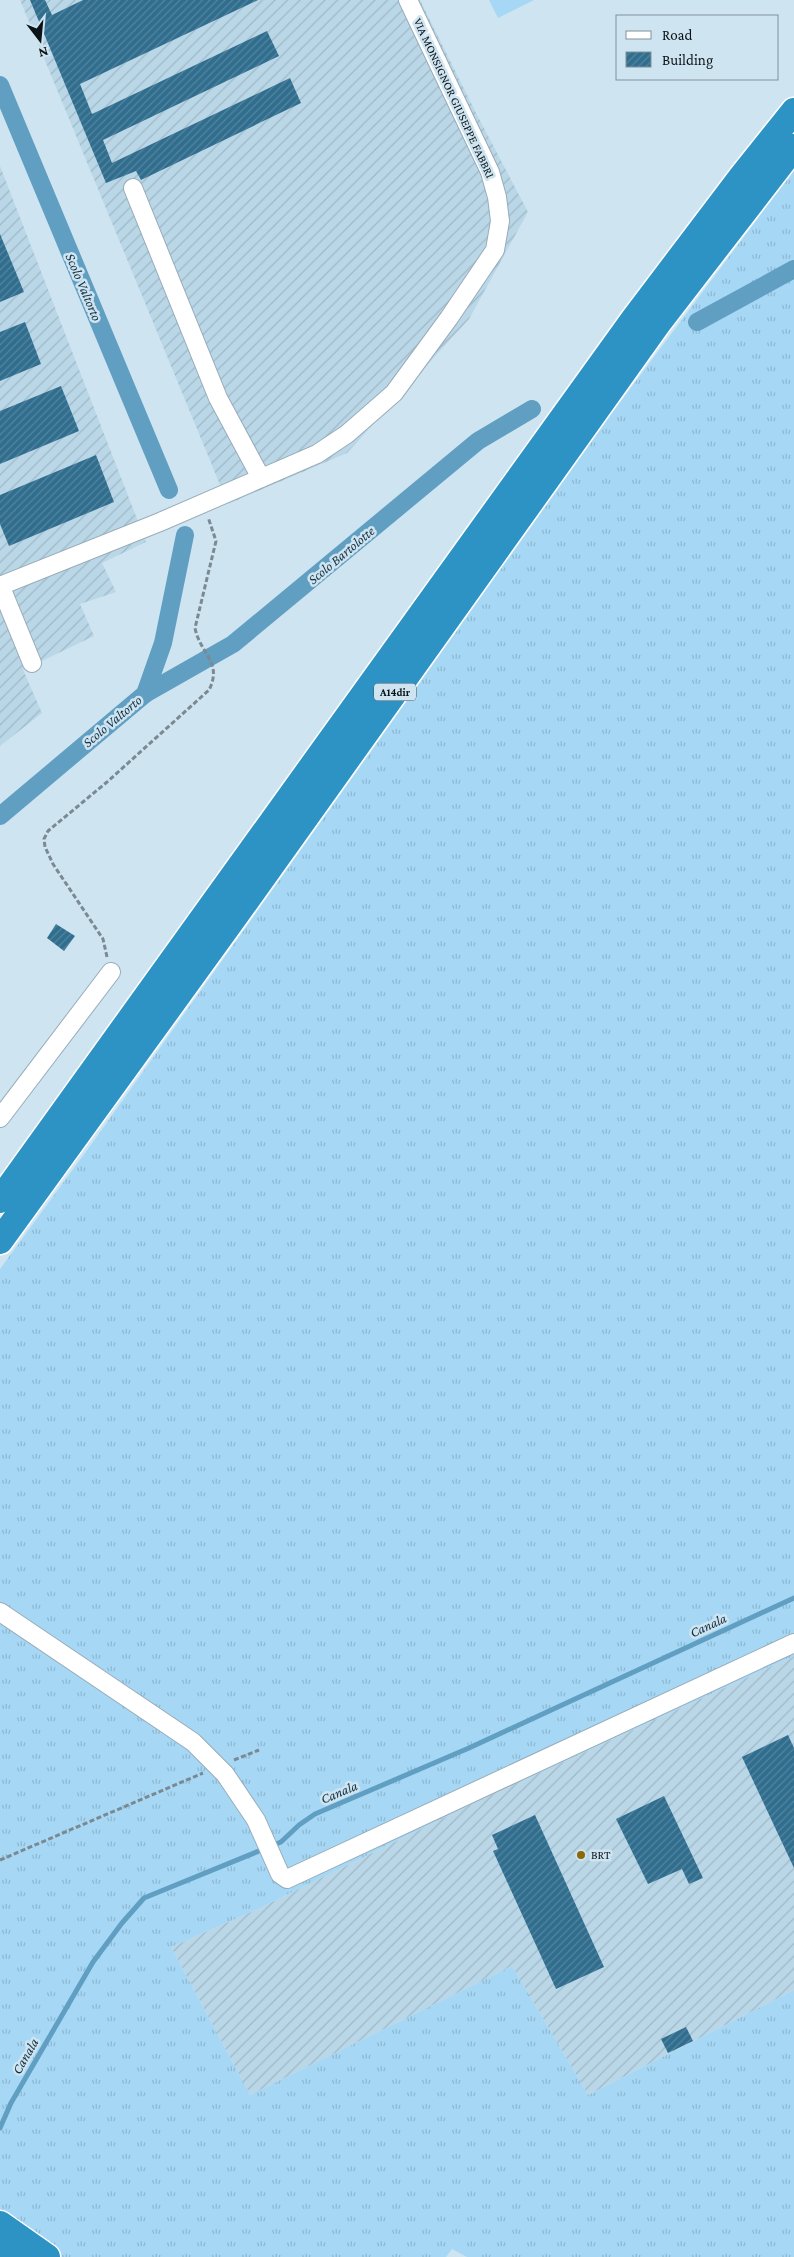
<svg xmlns="http://www.w3.org/2000/svg" width="794" height="2257" font-family="'Crimson Pro',serif">
<defs>
<pattern id="industrial-furrows" width="10" height="10" patternUnits="userSpaceOnUse" patternTransform="scale(1.25)"><rect width="10" height="10" fill="#bad7e8"/><path d="M-1 1l2-2M0 10L10 0M9 11l2-2" fill="none" stroke="#9fb8c6"/></pattern>
<pattern id="grass-tufts" width="24" height="20" patternUnits="userSpaceOnUse" patternTransform="scale(1.25)"><rect width="24" height="20" fill="#a6d8f6"/><path d="M3 7l-1-3M5 7V3M7 7l1-3M15 17l-1-3M17 17v-4M19 17l1-3" fill="none" stroke="#8eb8d2"/></pattern>
<pattern id="building-hatch" width="6" height="6" patternUnits="userSpaceOnUse" patternTransform="scale(1.25)"><rect width="6" height="6" fill="#2f6e8f"/><path d="M-1 1l2-2M0 6l6-6M5 7l2-2" fill="none" stroke="#58849c"/></pattern>
</defs>
<rect width="100%" height="100%" fill="#cee4f1"/>
<!-- industrial -->
<g fill="url(#industrial-furrows)">
<path d="M20,0H420L476,113L528,212L469,319L347,453L228,504Z"/>
<path d="M0,166L146,542L102,563L116,592L80,604L94,636L23,670L42,713L0,746Z"/>
<path d="M794,1656V1990L588,2095L512,1966L250,2095L171,1947L258,1909L478,1801Z"/>
</g>
<!-- grass -->
<path fill="url(#grass-tufts)" d="M794,170V1656L478,1801L258,1909L171,1947L250,2095L512,1966L588,2095L794,1990V2257H467L452,2249L446,2257H0V1269L93,1142L609,417Z"/>
<!-- pitch -->
<path fill="#a6d8f6" d="M489,0H534L498,18Z"/>
<g fill="none" stroke-linecap="round" stroke-linejoin="round">
<!-- stream -->
<path stroke="#609ec2" stroke-width="5" d="M0,2128L11,2103L93,1962L122,1923L144,1898L281,1842L299,1825L315,1814L469,1748L794,1598"/>
<!-- canal -->
<g stroke="#609ec2" stroke-width="18">
<path d="M0,85L169,490"/>
<path d="M697,322L794,269"/>
<path d="M145,694L233,644L478,441L532,409"/>
<path d="M0,816L145,694L163,643L185,535"/>
</g>
</g>
<!-- building -->
<g fill="url(#building-hatch)">
<path d="M30,0H45L52,15L83,0H258L80,84L92,114L267,31L279,56L103,140L112,163L290,78L301,103L141,180L136,171L106,183Z"/>
<path d="M0,234L24,292L0,302Z"/>
<path d="M25,322L41,364L0,381V332Z"/>
<path d="M61,386L79,431L0,464V411Z"/>
<path d="M96,455L114,502L9,546L0,524V495Z"/>
<path d="M56,924L75,936L64,951L47,938Z"/>
<path d="M788,1735L794,1748V1868L742,1757Z"/>
<path d="M664,1796L703,1878L689,1884L682,1869L648,1884L616,1819Z"/>
<path d="M535,1815L604,1967L556,1989L493,1851L498,1849L492,1835Z"/>
<path d="M686,2027L693,2041L668,2053L661,2039Z"/>
</g>
<g fill="none" stroke-linecap="round" stroke-linejoin="round">
<!-- minor casing -->
<g stroke="#98acb9" stroke-width="20">
<g id="minor">
<path d="M133,188L218,398L261,478"/>
<path d="M0,585L32,663"/>
<path d="M0,586L160,522L317,454L347,434L394,393L449,318L495,250L500,221L497,197L490,172L408,0"/>
<path d="M0,1118L111,972"/>
<path d="M0,1612L193,1742L225,1774L256,1820L280,1874L287,1879L794,1643"/>
</g>
</g>
<!-- highway casing -->
<g stroke="#fff" stroke-width="29">
<g id="highway">
<path d="M0,1200L633,320L742,176L794,111"/>
<path d="M0,1241L231,922L659,322L794,147"/>
<path d="M0,2224L47,2257"/>
<path d="M0,2248L23,2257"/>
</g>
</g>
<!-- path -->
<g stroke="#7a8992" stroke-width="3" stroke-dasharray="5 2.5" stroke-linecap="butt">
<path d="M107,957L103,939L53,864L45,847L44,839L48,831L107,782L209,690C223,662 200,654 195,628L216,541L208,517"/>
<path d="M234,1760L259,1750"/>
<path d="M0,1860L203,1773"/>
</g>
<!-- minor -->
<use href="#minor" stroke="#fff" stroke-width="18"/>
<!-- highway -->
<use href="#highway" stroke="#2d92c4" stroke-width="26"/>
</g>
<!-- markers -->
<circle fill="#8b6808" stroke="#cee4f1" stroke-width="2" cx="581" cy="1855" r="5"/>
<g text-anchor="middle" dominant-baseline="central" stroke-width="5" stroke-linejoin="round" paint-order="stroke">
<!-- shield labels -->
<rect fill="#cee4f1" stroke="#465258" stroke-width="1" x="374" y="683.5" width="42" height="17" rx="4"/>
<g font-size="11" font-weight="bold" fill="#0c1317">
<text x="395" y="692">A14dir</text>
</g>
<!-- street labels -->
<g font-size="12" fill="#0c1317" stroke="#cee4f1">
<text transform="translate(454 98) rotate(65)">VIA MONSIGNOR GIUSEPPE FABBRI</text>
</g>
<!-- poi labels -->
<g font-size="12" fill="#0c1317" stroke="#cee4f1" text-anchor="start">
<text x="591" y="1855">BRT</text>
</g>
<!-- water labels -->
<g font-size="14" font-style="italic" fill="#143141" stroke="#cee4f1">
<text transform="translate(84 287) rotate(67)">Scolo Valtorto</text>
<text transform="translate(341 555) rotate(-40)">Scolo Bartolotte</text>
<text transform="translate(112 721) rotate(-40)">Scolo Valtorto</text>
<text transform="translate(708 1625) rotate(-25)">Canala</text>
<text transform="translate(339 1792) rotate(-23)">Canala</text>
<text transform="translate(25 2056) rotate(-60)">Canala</text>
</g>
</g>
<!-- legend -->
<rect x="616" y="15" width="162" height="65" fill="#cee4f1" stroke="#80909a"/>
<rect x="626" y="31" width="25" height="8" fill="#ffffff" stroke="#80909a"/>
<text x="662" y="40" font-size="15" fill="#0c1317">Road</text>
<rect x="626" y="52" width="25" height="15" fill="url(#building-hatch)" stroke="#80909a"/>
<text x="662" y="65" font-size="15" fill="#0c1317">Building</text>
<!-- north arrow -->
<g transform="translate(40 40) rotate(164)" stroke="#cee4f1" stroke-width="4" paint-order="stroke">
<path d="M0-4L9 19L0 12L-9 19Z" fill="#0c1317"/>
<text y="-8" font-size="14" font-weight="bold" text-anchor="middle" fill="#0c1317">N</text>
</g>
</svg>
